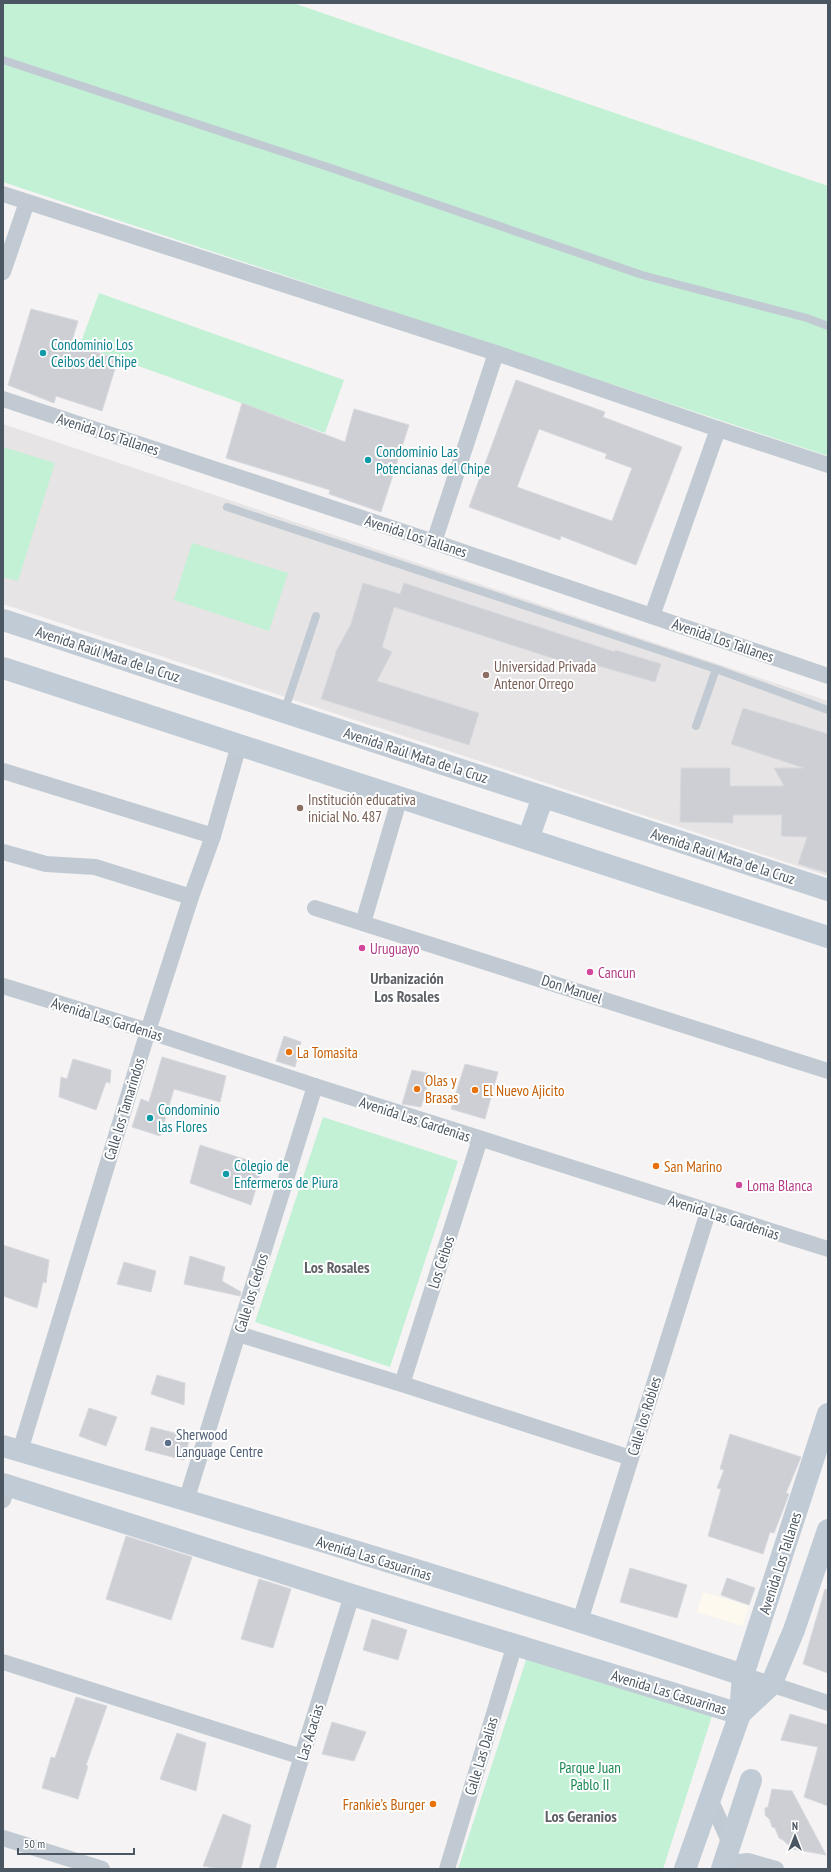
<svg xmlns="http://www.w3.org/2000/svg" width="831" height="1872" font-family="'PT Sans Narrow',sans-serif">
<rect width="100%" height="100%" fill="#f5f3f3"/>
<!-- commercial -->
<path fill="#fdf9ef" d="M703,1592L749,1606L742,1626L697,1612Z"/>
<!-- education -->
<path fill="#e6e4e5" d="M3,424L828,701V876L3,604Z"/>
<!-- green -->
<g fill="#c3f1d5">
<path d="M3,3H293L828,186V456L3,182Z"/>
<path d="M99,293L344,380L325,433L80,345Z"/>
<path d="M3,447L55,463L18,581L3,577Z"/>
<path d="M192,543L288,573L269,631L174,600Z"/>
<path d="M323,1117L458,1161L390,1367L255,1322Z"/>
<path d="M527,1657L712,1716L663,1869H458Z"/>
</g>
<!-- building -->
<g fill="#cdcfd5" stroke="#d7d9de" fill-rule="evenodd">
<path d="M31,309L78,321L71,344L118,359L102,411L56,396L54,403L8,385Z"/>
<path d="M516,380L605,412L603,417L682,447L636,565L561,536L560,540L469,507ZM539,429L607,454L605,458L632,468L612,521L517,487Z"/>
<path d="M242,403L345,442L354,409L409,425L381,512L329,494L330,490L226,458Z"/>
<path d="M363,583L400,594L404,583L615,652V650L661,664L655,682L592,664L589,670L394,607L382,647L392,652L377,681L479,713L469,745L321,699L336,653H335L351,624Z"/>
<path d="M743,708L828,734V873L798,864L807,837L781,836L782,815H733V823L680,822L681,768H730V786H784L774,768H804L731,744Z"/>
<path d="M284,1036L301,1042L295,1067L276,1061Z"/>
<path d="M162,1057L226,1076L220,1102L174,1089L160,1136L132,1127L141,1099L149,1102Z"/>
<path d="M73,1059L111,1070L110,1083L106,1082L96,1110L59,1097L61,1077L67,1079Z"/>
<path d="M465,1064L498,1072L485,1119L451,1109Z"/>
<path d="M412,1070L431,1074L421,1107L402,1104Z"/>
<path d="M200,1145L263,1165L251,1205L190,1183Z"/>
<path d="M3,1245L49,1260L46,1283L43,1282L37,1308L3,1296Z"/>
<path d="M190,1256L225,1267L222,1281L241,1292L240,1296L184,1284Z"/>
<path d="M124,1262L156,1271L151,1292L117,1284Z"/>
<path d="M157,1375L185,1383L184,1405L151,1394Z"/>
<path d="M89,1408L117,1417L106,1446L79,1436Z"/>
<path d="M151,1427L190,1437L184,1460L145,1450Z"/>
<path d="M730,1434L801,1457L786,1493L789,1494L783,1510L774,1533L770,1532L763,1554L708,1536L721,1489L717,1488L724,1470L720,1469Z"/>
<path d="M126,1536L192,1557L171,1620L106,1599Z"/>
<path d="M630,1568L687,1585L677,1618L620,1602Z"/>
<path d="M727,1578L755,1588L749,1605L721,1595Z"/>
<path d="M259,1579L291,1589L273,1648L241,1639Z"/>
<path d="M825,1589L828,1590V1673L803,1664Z"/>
<path d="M372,1619L407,1630L398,1660L363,1650Z"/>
<path d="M76,1697L107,1706L86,1765L88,1766L78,1799L42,1788L51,1757L55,1758Z"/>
<path d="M790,1714L828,1725V1806L804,1797L818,1747L781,1740Z"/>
<path d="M332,1722L366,1732L354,1761L322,1754Z"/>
<path d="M177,1733L206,1743L196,1791L160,1779Z"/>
<path d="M772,1789L792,1791L826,1855L793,1849L783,1840L779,1838L775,1828L772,1827L770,1820L765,1815V1808L768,1807Z"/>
<path d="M223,1814L251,1825L241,1869H219L203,1866Z"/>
</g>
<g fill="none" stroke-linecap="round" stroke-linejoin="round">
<!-- lane -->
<g stroke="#c1cad2" stroke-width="8">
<path d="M3,60L331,168L642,275L807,318L828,326"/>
<path d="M227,507L716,669L828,710"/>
<path d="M284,712L316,616"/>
<path d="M696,726L716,669"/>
</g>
<!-- street -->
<g stroke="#c1cad2" stroke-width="16">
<path d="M3,194L496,353L718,429L828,465"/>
<path d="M3,272L27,202"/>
<path d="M3,399L434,542L828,676"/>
<path d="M434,542L496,353"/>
<path d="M652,616L718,429"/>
<path d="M3,771L213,836"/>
<path d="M3,852L46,864L95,867L191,897"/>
<path d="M315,908L828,1071"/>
<path d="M363,923L400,797"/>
<path d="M3,986L148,1031L315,1086L828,1249"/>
<path d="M238,1334L402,1384L631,1458"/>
<path d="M402,1384L480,1139"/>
<path d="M20,1451L148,1031L191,897L213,836L239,745"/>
<path d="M3,1500L8,1485"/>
<path d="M186,1501L315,1086"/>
<path d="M580,1621L708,1212"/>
<path d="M3,1662L302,1757"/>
<path d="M743,1675L828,1703"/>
<path d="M710,1799L730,1843"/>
<path d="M3,1838L102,1869"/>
<path d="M723,1864L748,1861L776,1869"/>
<path d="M267,1869L352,1595"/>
<path d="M447,1869L515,1644"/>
</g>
<!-- secondary -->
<g stroke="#c1cbd6" stroke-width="22">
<path d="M3,620L828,890"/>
<path d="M3,668L828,937"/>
<path d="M528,839L543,797"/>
<path d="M3,1446C251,1519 498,1593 743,1675"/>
<path d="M3,1484L352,1595L740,1714"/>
<path d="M740,1714L771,1685L794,1630L828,1530"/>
<path d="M685,1869L740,1714L743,1675L828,1414"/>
<path d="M722,1869L751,1780"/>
</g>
</g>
<!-- markers -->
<g fill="#0f9aa8" stroke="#fff" stroke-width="1.5">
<circle cx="43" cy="353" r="4"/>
<circle cx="368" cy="460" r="4"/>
<circle cx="150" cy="1118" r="4"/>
<circle cx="226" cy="1174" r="4"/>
</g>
<g fill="#8d6e63" stroke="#fff" stroke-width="1.5">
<circle cx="486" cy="675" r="4"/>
<circle cx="300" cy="808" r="4"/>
</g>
<g fill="#d1479c" stroke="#fff" stroke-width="1.5">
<circle cx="362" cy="948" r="4"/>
<circle cx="590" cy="972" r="4"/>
<circle cx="739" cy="1185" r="4"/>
</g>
<g fill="#e8710a" stroke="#fff" stroke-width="1.5">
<circle cx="289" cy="1052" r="4"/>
<circle cx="417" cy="1089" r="4"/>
<circle cx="475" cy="1090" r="4"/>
<circle cx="656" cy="1166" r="4"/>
<circle cx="433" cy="1804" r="4"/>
</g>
<circle fill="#5c6f8a" stroke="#fff" stroke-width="1.5" cx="168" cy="1443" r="4"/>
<g text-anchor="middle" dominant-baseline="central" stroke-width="4" stroke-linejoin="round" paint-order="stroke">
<!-- culture labels -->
<g font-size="15" fill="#0d838f" stroke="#fff" text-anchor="start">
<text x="51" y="344">Condominio Los<tspan x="51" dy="17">Ceibos del Chipe</tspan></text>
<text x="376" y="451">Condominio Las<tspan x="376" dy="17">Potencianas del Chipe</tspan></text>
<text x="158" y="1109">Condominio<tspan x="158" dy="17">las Flores</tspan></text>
<text x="234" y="1165">Colegio de<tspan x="234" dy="17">Enfermeros de Piura</tspan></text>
</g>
<!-- street labels -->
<g font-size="15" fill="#4a5661" stroke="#fff">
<text transform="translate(108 434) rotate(18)">Avenida Los Tallanes</text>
<text transform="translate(416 536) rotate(18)">Avenida Los Tallanes</text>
<text transform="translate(723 640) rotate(19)">Avenida Los Tallanes</text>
<text transform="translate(108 654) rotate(18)">Avenida Raúl Mata de la Cruz</text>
<text transform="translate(416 755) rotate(18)">Avenida Raúl Mata de la Cruz</text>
<text transform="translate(723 856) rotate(18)">Avenida Raúl Mata de la Cruz</text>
<text transform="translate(572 989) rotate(18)">Don Manuel</text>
<text transform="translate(107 1019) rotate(17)">Avenida Las Gardenias</text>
<text transform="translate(124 1109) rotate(-73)">Calle los Tamarindos</text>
<text transform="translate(415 1119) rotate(18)">Avenida Las Gardenias</text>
<text transform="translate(724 1217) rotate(18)">Avenida Las Gardenias</text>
<text transform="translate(441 1262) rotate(-72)">Los Ceibos</text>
<text transform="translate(251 1293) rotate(-73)">Calle los Cedros</text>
<text transform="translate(644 1416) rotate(-73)">Calle los Robles</text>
<text transform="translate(374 1558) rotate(17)">Avenida Las Casuarinas</text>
<text transform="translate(780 1563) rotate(-72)">Avenida Los Tallanes</text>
<text transform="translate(669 1692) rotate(17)">Avenida Las Casuarinas</text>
<text transform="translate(310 1732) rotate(-73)">Las Acacias</text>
<text transform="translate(481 1756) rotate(-73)">Calle Las Dalias</text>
</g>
<!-- education labels -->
<g font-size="15" fill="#785e54" stroke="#fff" text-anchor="start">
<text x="494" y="666">Universidad Privada<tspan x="494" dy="17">Antenor Orrego</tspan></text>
<text x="308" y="799">Institución educativa<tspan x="308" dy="17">inicial No. 487</tspan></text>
</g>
<!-- hotel labels -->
<g font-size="15" fill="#b23c85" stroke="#fff" text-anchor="start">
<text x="370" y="948">Uruguayo</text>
<text x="598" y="972">Cancun</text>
<text x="747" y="1185">Loma Blanca</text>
</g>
<!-- food labels -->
<g font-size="15" fill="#c56008" stroke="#fff" text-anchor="start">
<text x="297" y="1052">La Tomasita</text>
<text x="425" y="1080">Olas y<tspan x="425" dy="17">Brasas</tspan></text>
<text x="483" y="1090">El Nuevo Ajicito</text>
<text x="664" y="1166">San Marino</text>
<text x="425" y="1804" text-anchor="end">Frankie’s Burger</text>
</g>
<!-- service labels -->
<g font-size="15" fill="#4e5e75" stroke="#fff" text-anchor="start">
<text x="176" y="1434">Sherwood<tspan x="176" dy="17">Language Centre</tspan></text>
</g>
<!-- park labels -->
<g font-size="15" fill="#17864f" stroke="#fff">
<text x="590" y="1767">Parque Juan<tspan x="590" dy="17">Pablo II</tspan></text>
</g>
<!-- neighbourhood labels -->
<g font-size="16" font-weight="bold" fill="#5f6368" stroke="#fff">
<text x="407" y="978">Urbanización<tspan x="407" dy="18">Los Rosales</tspan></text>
<text x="337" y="1267">Los Rosales</text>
<text x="581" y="1816">Los Geranios</text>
</g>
</g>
<!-- border -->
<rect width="831" height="1872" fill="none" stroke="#4a5661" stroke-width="8"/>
<!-- north arrow -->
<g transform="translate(795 1836)" stroke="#ffffff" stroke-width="3" paint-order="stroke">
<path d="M0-3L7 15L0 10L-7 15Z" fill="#4a5661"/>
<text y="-6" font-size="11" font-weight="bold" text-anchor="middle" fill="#4a5661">N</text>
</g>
<!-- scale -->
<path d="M18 1848v6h116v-6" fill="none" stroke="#4a5661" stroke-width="2"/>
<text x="24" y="1848" font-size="12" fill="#4a5661" stroke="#ffffff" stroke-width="3" paint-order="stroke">50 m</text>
</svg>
